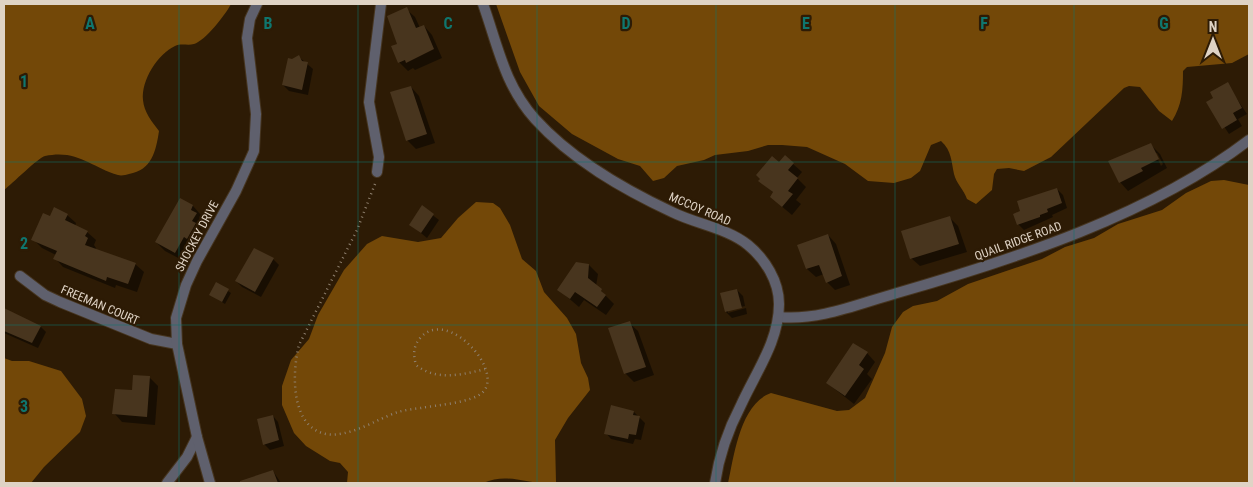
<svg xmlns="http://www.w3.org/2000/svg" width="1253" height="487" font-family="'Roboto Condensed',sans-serif">
<rect width="100%" height="100%" fill="#2d1b05"/>
<!-- forest -->
<g fill="#734808">
<path d="M4,4H231C226,14 205,41 194,44C188,46 181,43 175,46C158,54 141,80 143,100C144,112 152,122 159,131C156,151 152,170 129,174C126,175 121,176 118,175C91,167 77,149 45,156C39,157 12,184 4,190Z"/>
<path d="M496,4H1249V54L1232,63L1187,67L1183,71C1183,90 1182,105 1172,121L1159,111L1140,87L1129,86L1124,88L1051,157L1024,171L1009,168L997,169L994,174L992,190L976,204L967,199C964,190 956,183 954,174C951,161 952,151 941,141L931,145L920,171L911,178L894,183L868,181L845,164L807,147L782,145H768L748,151L715,155L704,160L677,166L664,178L653,181L640,166L618,159L572,134L539,106L520,72Z"/>
<path d="M1224,180L1249,185V483H728C734,456 740,404 771,393L837,411L849,410L865,398L885,353L892,327L903,312L913,306L937,301L968,284L1042,259L1065,247L1094,238L1118,224L1162,210L1186,193L1211,181Z"/>
<path d="M476,202L493,203L500,208L510,225L522,259L536,271L544,292L567,318L576,334L581,363L588,378L590,390L568,418L555,440L556,482C530,487 510,471 483,483H347L348,472L340,463L330,461L306,446L294,433L282,405V386L291,360L309,339L318,315L344,270L367,244L382,236L418,242L441,238L458,218Z"/>
<path d="M4,358L12,361H29L61,371L82,399L86,416L80,432L44,467L31,483H4Z"/>
</g>
<!-- shadow -->
<g fill="#0007" fill-rule="evenodd">
<path d="M406,9L415,17L420,28L424,26L432,35L442,58L415,70L413,68L408,71L399,62V44Z"/>
<path d="M299,57L313,69L308,95L289,91L283,85Z"/>
<path d="M1227,84L1247,114L1238,119L1242,126L1229,134L1208,102L1215,98Z"/>
<path d="M411,87L419,96L435,143L416,149L407,140Z"/>
<path d="M1151,145L1160,154L1167,168L1128,191L1120,182ZM1155,153H1157L1163,164L1161,166Z"/>
<path d="M779,164H793L802,172L797,178L806,187L796,200L801,204L792,215L780,205L774,193L760,181Z"/>
<path d="M1057,189L1063,195L1067,208L1052,215L1053,217L1024,230L1018,224Z"/>
<path d="M181,200L193,206L201,215L200,218L204,223L201,229L203,232L196,246L193,245L184,261L165,251L156,242Z"/>
<path d="M422,207L439,220L427,238L410,224Z"/>
<path d="M67,215L76,223L75,226L87,232L96,240L94,245L96,248L95,250L135,264L144,272L137,292L116,285L115,288L63,267L55,258L56,255L42,248L33,239L51,218Z"/>
<path d="M949,217L958,226L967,252L920,266L911,258Z"/>
<path d="M828,235L836,244L850,285L835,290L827,282L824,274L816,277L807,269L799,246Z"/>
<path d="M273,259L279,265L261,297L242,287L236,281Z"/>
<path d="M589,265L598,274L596,286L614,304L606,315L584,300L579,307L559,290Z"/>
<path d="M217,284L231,293L225,304L211,295Z"/>
<path d="M737,290L743,296L745,306L728,310V313L746,308L747,314L732,318L726,312L722,294Z"/>
<path d="M7,311L41,327L46,332L38,348L4,333V317Z"/>
<path d="M629,323L638,331L654,375L634,382L625,373Z"/>
<path d="M867,353L875,362L867,374L872,379L854,404L827,383Z"/>
<path d="M150,378L158,386L155,425L122,422L114,413L133,392Z"/>
<path d="M634,412L645,423L641,440L635,439L633,444L611,439L606,433Z"/>
<path d="M273,416L278,422L284,446L270,450L264,444Z"/>
<path d="M273,471L281,483H256L254,478Z"/>
</g>
<!-- building -->
<g fill="#48351e">
<path d="M407,7L416,28L424,25L434,49L406,63L405,60L398,63L391,46L397,44L387,16Z"/>
<path d="M299,55L302,61L308,62L302,90L282,85L288,58L292,59Z"/>
<path d="M1228,82L1242,108L1233,113L1237,120L1222,129L1206,102L1213,98L1210,92Z"/>
<path d="M411,86L427,134L406,141L390,92Z"/>
<path d="M1151,143L1159,159L1141,168L1143,171L1119,183L1108,161Z"/>
<path d="M785,155L794,163L788,170L798,178L788,191L793,194L782,207L770,197L773,192L758,181L760,179L756,175L772,156L779,162Z"/>
<path d="M1057,188L1062,203L1047,209L1048,212L1040,215V217L1017,225L1013,214L1020,211L1017,201Z"/>
<path d="M180,198L193,205L191,210L197,213L192,221L196,223L187,239L184,237L175,253L155,242Z"/>
<path d="M422,205L434,214L421,233L409,225Z"/>
<path d="M54,207L68,214L65,220L88,231L85,236L88,238L85,245L136,263L128,284L107,277L106,281L53,259L57,251L31,240L43,213L50,216Z"/>
<path d="M950,216L959,244L910,259L901,231Z"/>
<path d="M828,234L842,276L826,283L819,265L806,269L797,245Z"/>
<path d="M254,248L274,258L255,292L235,281Z"/>
<path d="M576,262L589,264L588,278L602,289L601,291L606,295L597,307L575,292L570,299L557,290Z"/>
<path d="M216,282L229,289L222,302L209,295Z"/>
<path d="M737,289L742,308L725,312L720,293Z"/>
<path d="M4,308L41,326L32,343L4,331Z"/>
<path d="M630,321L646,367L624,374L608,328Z"/>
<path d="M853,343L868,352L859,365L864,369L845,396L826,383Z"/>
<path d="M133,375L150,376L147,417L112,414L115,389L132,390Z"/>
<path d="M611,405L634,411L633,415L640,416L636,435L629,434L628,439L604,434Z"/>
<path d="M273,415L279,440L263,445L257,419Z"/>
<path d="M273,470L278,483H240V481Z"/>
</g>
<g fill="none" stroke-linecap="round" stroke-linejoin="round">
<!-- minor casing -->
<g stroke="#463520" stroke-width="12">
<g id="minor">
<path d="M377,172L379,157L369,102L381,4"/>
<path d="M20,276L45,295L60,302L151,339L177,344"/>
<path d="M779,317C819,321 858,304 897,293C1015,259 1151,215 1249,140"/>
<path d="M167,483L187,457L197,437"/>
<path d="M210,483L197,437L177,344L176,318L186,285L197,261L236,191L254,151L256,114L247,38L250,19L257,4"/>
</g>
</g>
<!-- tertiary casing -->
<g stroke="#463520" stroke-width="12">
<path id="tertiary" d="M483,4C498,46 504,84 535,119C572,160 623,189 672,212C696,224 727,228 748,245C765,259 779,281 779,304C779,341 756,372 741,405C728,430 719,456 715,483"/>
</g>
<!-- path -->
<path stroke="#8f806f" stroke-width="2.5" stroke-dasharray="1 4" stroke-linecap="butt" d="M375,184L357,230L299,345C292,372 290,427 326,434C349,438 377,419 398,412C405,410 413,409 421,408C436,405 472,403 483,392C504,370 448,308 421,337C413,346 413,354 416,365C436,381 462,375 485,369"/>
<!-- minor -->
<use href="#minor" stroke="#5f606d" stroke-width="10"/>
<!-- tertiary -->
<use href="#tertiary" stroke="#5f606d" stroke-width="10"/>
</g>
<!-- grid -->
<path fill="none" stroke="#0f766e" stroke-width="1" stroke-opacity="0.55" d="M179,4V483M358,4V483M537,4V483M716,4V483M895,4V483M1074,4V483M4,162H1249M4,325H1249"/>
<g text-anchor="middle" dominant-baseline="central" stroke-width="4.5" stroke-linejoin="round" paint-order="stroke">
<!-- street labels -->
<g font-size="12" fill="#dfd3c5" stroke="#2d1b05">
<text transform="translate(700 209) rotate(23)">MCCOY ROAD</text>
<text transform="translate(197 236) rotate(-62)">SHOCKEY DRIVE</text>
<text transform="translate(1018 241) rotate(-20)">QUAIL RIDGE ROAD</text>
<text transform="translate(100 305) rotate(23)">FREEMAN COURT</text>
</g>
</g>
<g font-size="16" text-anchor="middle" font-weight="bold" fill="#0f766e" stroke="#2d1b05" stroke-width="4.5" stroke-linejoin="round" paint-order="stroke">
<text x="90" y="29">A</text>
<text x="268" y="29">B</text>
<text x="448" y="29">C</text>
<text x="626" y="29">D</text>
<text x="806" y="29">E</text>
<text x="984" y="29">F</text>
<text x="1164" y="29">G</text>
<text x="24" y="87">1</text>
<text x="24" y="249">2</text>
<text x="24" y="412">3</text>
</g>
<!-- border -->
<rect width="1253" height="487" fill="none" stroke="#dfd3c5" stroke-width="10"/>
<!-- north arrow -->
<g transform="translate(1213 40)" stroke="#2d1b05" stroke-width="4" paint-order="stroke">
<path d="M0-4L9 19L0 12L-9 19Z" fill="#dfd3c5"/>
<text y="-8" font-size="14" font-weight="bold" text-anchor="middle" fill="#dfd3c5">N</text>
</g>
</svg>
